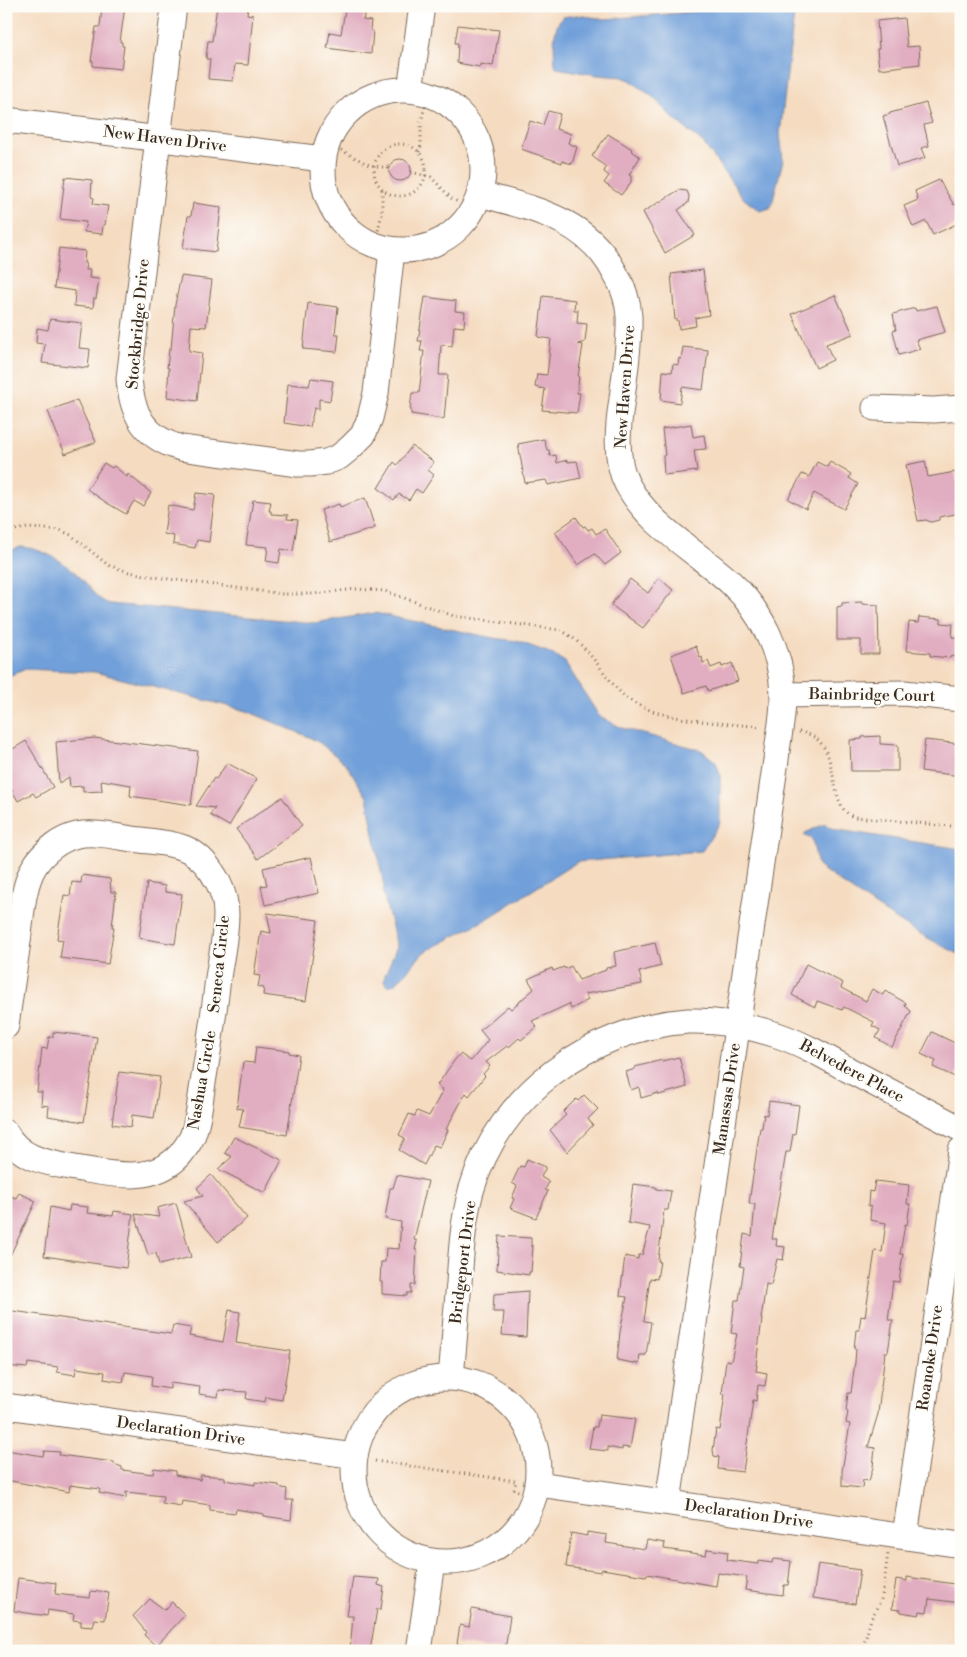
<svg xmlns="http://www.w3.org/2000/svg" width="967" height="1657" font-family="'Libre Bodoni',serif">
<rect width="100%" height="100%" fill="#fdfcf7"/>
<filter id="ink" filterUnits="userSpaceOnUse"><feTurbulence type="fractalNoise" baseFrequency=".02" numOctaves="2"/><feDisplacementMap in="SourceGraphic" scale="10" xChannelSelector="R" yChannelSelector="G"/><feConvolveMatrix kernelMatrix="1 2 1 2 8 2 1 2 1" color-interpolation-filters="sRGB"/></filter>
<filter id="wash" filterUnits="userSpaceOnUse"><feTurbulence type="fractalNoise" baseFrequency=".0096" numOctaves="4" result="noise"/><feDisplacementMap in="SourceGraphic" scale="20" xChannelSelector="R" yChannelSelector="G"/><feGaussianBlur stdDeviation="1.12" result="paint"/><feColorMatrix in="noise" values="0 0 0 0 0 0 0 0 0 0 0 0 0 0 0 0 0 1.4 0 .05"/><feComposite in="paint" operator="in"/></filter>
<g filter="url(#wash)">
<rect width="100%" height="100%" fill="#f5dcc1"/>
<!-- water -->
<g fill="#709fd9" stroke="#56647c">
<path d="M726,6H795L780,134L783,160L772,204L770,208L760,211L744,199L704,144L672,117L654,98L630,80L622,77L597,75L562,69L557,68L555,64C554,48 552,30 562,17L577,15L605,19L693,12Z"/>
<path d="M20,547C41,548 64,561 79,576C88,585 97,601 110,604L314,623L375,613L493,638L517,641L550,653L565,662L599,716L622,728L701,750L716,762L720,774V823L702,851L577,862L487,919L424,952L399,980L394,984L388,986L384,981L385,975L397,946L383,893L384,887L367,797L346,764L320,743L309,737L247,711L95,672L23,669L6,678V552Z"/>
<path d="M826,824L832,828L838,830L961,849V955C910,931 863,899 818,866L812,839L805,836V833C813,830 818,826 826,824Z"/>
</g>
<g id="blocks">
<!-- building -->
<g fill="#e1aec1">
<path d="M102,6H125L120,42H122V46H124L121,69L93,66V61H91L96,27H100Z"/>
<path d="M217,6H248L247,14L253,15L248,65L235,64L233,81L208,79L210,59H206L208,41H212Z"/>
<path d="M345,10L365,12L363,20L371,21L370,30L373,31L371,54L327,48L330,32L341,34Z"/>
<path d="M904,18L907,47L919,46L920,64L879,69L877,49H879L877,21Z"/>
<path d="M458,25L499,30L493,66L480,64V67L457,63L458,43H455Z"/>
<path d="M926,103L932,123L924,125L929,146L921,148L925,158L897,166L883,116L890,114V113Z"/>
<path d="M548,111L560,114L556,129L571,134L568,143L577,147L572,164L562,161V163L521,149L530,121L543,125Z"/>
<path d="M608,134L632,149L631,150L640,157L629,175L631,176V182L621,195L604,183L609,176L604,172L606,167L592,156Z"/>
<circle cx="400" cy="170" r="11"/>
<path d="M65,177L92,180L91,197L94,198L93,204L108,206L105,225H103L102,234L84,232L86,222L60,219Z"/>
<path d="M939,180L954,205L961,201V222L933,235L926,221L913,227L904,206L918,200L915,191Z"/>
<path d="M679,190L687,191L689,196L688,203L678,210L695,235L665,253L643,212Z"/>
<path d="M193,203L221,207L216,252L183,248L188,216H191Z"/>
<path d="M59,248L85,251L84,263L86,264L85,270H90L89,278L99,279L96,299L94,298L93,308L74,306L75,291L54,288Z"/>
<path d="M703,270L709,315L695,318L696,326L679,329L678,320H675L671,274Z"/>
<path d="M181,276L212,280L206,327L191,326L189,351L202,353L197,401L167,397L169,368H167L169,349H171L175,305Z"/>
<path d="M835,295L853,334L826,344L833,360L816,368L792,314Z"/>
<path d="M543,296L575,300L574,310H578L577,323L587,324L585,342L578,344L583,345L578,377H579L577,393H580L577,413L542,410L545,389L535,387L537,374L547,375L551,339L538,337Z"/>
<path d="M425,297L456,301L455,311L465,312L464,327L454,326L452,346L441,345L439,375H448L444,419L411,414V409H410L412,393H419L424,351H420L422,341H418Z"/>
<path d="M308,303L338,307L335,334H339L337,352L303,349Z"/>
<path d="M937,306L945,332L916,340L920,349L899,355L893,331L896,330L893,314L915,308L916,311Z"/>
<path d="M50,319L82,323L79,348L90,349L88,368L42,363L45,344L36,343L37,328L48,330Z"/>
<path d="M683,347L708,350L703,390L682,387L680,403L661,400L663,371L672,372L673,364L678,365L679,358L681,359Z"/>
<path d="M311,378L333,381L330,401L319,399V409L314,408L310,427L284,423L288,384L309,386Z"/>
<path d="M77,400L96,442L65,454L48,411Z"/>
<path d="M691,424L693,437L704,435L706,449L694,450L697,471L664,475L663,456L665,455L662,429Z"/>
<path d="M544,439L547,450H549L550,456L556,455L557,463L567,460L568,462L577,461L581,478L548,485L546,480L525,483L518,444Z"/>
<path d="M412,446L434,462L428,470L434,475L422,493L416,489L409,500L399,494L394,500L378,488L394,462L397,465Z"/>
<path d="M925,461L928,477L955,472L961,498V513L939,517V520L931,522L926,520L918,521L906,465Z"/>
<path d="M817,462L827,467L830,462L851,474L849,478L858,484L844,509L814,493L806,509L788,499L802,474L809,477Z"/>
<path d="M104,463L112,468L114,466L127,477L128,474L151,493L143,506L134,501L126,514L107,503L87,489Z"/>
<path d="M196,493L215,495L209,542L197,540L195,548L173,544L174,536L164,534L168,505L193,510Z"/>
<path d="M365,498L375,528L330,542L321,510L339,504L340,507Z"/>
<path d="M253,500L271,502L269,511H271V514L288,515L287,519L298,520L293,551L281,549L279,563L266,561L268,547L246,545Z"/>
<path d="M576,517L583,527L585,526L588,530L592,528L596,534L605,529L621,553L605,565L595,554L578,565L555,532Z"/>
<path d="M659,578L673,590L643,628L611,605L630,579L648,593Z"/>
<path d="M862,602V604L878,605L879,654H861V640H837V607L842,606V603Z"/>
<path d="M919,617L941,619V623L953,624L952,637L960,638L959,657L950,656V658L930,656V653L906,651L909,622L918,623Z"/>
<path d="M696,646L700,658L702,657L703,663L708,661L711,668L721,664L722,667L732,663L738,681L708,691L706,686L684,693L671,655Z"/>
<path d="M880,736V744L898,745V771H851L850,740L862,739V737Z"/>
<path d="M94,738L198,751L191,805L130,796L131,785L101,780L102,791L83,792V786L70,787L69,777L59,783L56,742Z"/>
<path d="M925,740L961,744V776L921,771Z"/>
<path d="M26,741L53,787L36,797L33,793L18,801L6,780V753Z"/>
<path d="M227,763L257,779L229,826L210,815L215,808L196,806L214,778L216,779Z"/>
<path d="M282,797L302,826L258,859L236,829Z"/>
<path d="M311,857L319,893L265,905L261,886L267,885L263,868Z"/>
<path d="M82,875L110,879L111,892H116L112,927H114L108,964L60,958L63,940L57,939L64,895L70,896L72,882L81,883Z"/>
<path d="M147,883L165,886V892L182,894L175,944L139,938Z"/>
<path d="M267,913L318,920L306,1001L263,995L264,988L258,987L260,976L254,975L261,931L271,933Z"/>
<path d="M655,943L661,966L639,972L642,984L585,994L588,1000L571,1009L569,1004L532,1021L537,1027L521,1040L519,1038L509,1047L507,1046L486,1062L490,1066L483,1074L485,1076L469,1096L466,1093L446,1129L448,1130L440,1147L434,1145L424,1165L399,1150L405,1138L399,1135L409,1114L415,1116L417,1111L429,1116L443,1090L437,1085L454,1061L460,1054L471,1061L488,1040L480,1030L508,1006L511,1009L534,989L528,979L552,968L553,971L564,967L565,969L571,966L579,980L606,970V968L616,966L614,952Z"/>
<path d="M806,964L843,983L841,988L866,1001L872,989L883,995L885,991L906,1003L905,1006L911,1011L892,1047L876,1038L880,1030L872,1026L874,1022L844,1007L842,1010L817,1001L815,1007L792,995Z"/>
<path d="M53,1032L97,1037L84,1122L48,1116L49,1106L41,1105L42,1092H37L42,1048L47,1049L49,1037H53Z"/>
<path d="M932,1032L961,1046V1067L955,1077L933,1067L936,1061L921,1054Z"/>
<path d="M256,1047L289,1051V1053L299,1055L287,1135L239,1127L243,1109L237,1108L243,1062L254,1063Z"/>
<path d="M679,1057L687,1087L659,1095L658,1093L641,1098L639,1087L631,1090L626,1072L635,1069V1067L662,1060V1061Z"/>
<path d="M119,1072L160,1077L154,1118L132,1115L131,1127L112,1124Z"/>
<path d="M584,1095L598,1109L588,1119L593,1125L567,1152L550,1130L566,1115L563,1112L576,1099L578,1101Z"/>
<path d="M769,1101L799,1105L795,1134H793L790,1152H786L772,1239H777L776,1246L785,1247L783,1260L777,1259L771,1285L766,1284L761,1319H762L756,1365H757L756,1371L767,1373L765,1386L758,1385L756,1401L753,1400L743,1472L718,1469L719,1457L714,1456L713,1450L716,1429L720,1430L725,1394H722L726,1360L731,1361L737,1334L731,1333L735,1300H739L744,1267L740,1266L744,1234L752,1236L755,1204H749L751,1189L760,1128H762L764,1114L767,1115Z"/>
<path d="M234,1137L282,1160L265,1193L218,1169L232,1157L225,1153Z"/>
<path d="M527,1159L546,1167L541,1177L549,1182L545,1190L548,1191L536,1218L510,1208L514,1199L512,1198L517,1186L512,1183L520,1166L524,1167Z"/>
<path d="M211,1175L247,1218L218,1242L184,1201L203,1196L197,1188Z"/>
<path d="M397,1175L428,1181L414,1240L417,1241L415,1250H417L415,1285H411V1293H407V1296L382,1294V1282H380L381,1262H385L386,1248L399,1249L401,1222L385,1219L390,1188H393Z"/>
<path d="M875,1181L909,1185L907,1204H910L907,1225L905,1224L900,1254H903L899,1282L893,1281L888,1320H893L888,1352H885L878,1414L868,1447L875,1448L873,1467L869,1481L863,1480L862,1488L842,1486V1471L850,1424L846,1423L848,1412L846,1411L848,1393H851L855,1362L856,1349H854L856,1330H859L861,1316L865,1317L875,1251L882,1252L886,1223L870,1220L871,1207L868,1206L869,1191L873,1192Z"/>
<path d="M633,1184L656,1187V1189L671,1191L668,1210H664L658,1261H660L657,1279L650,1278L644,1321L651,1322L646,1355H640L639,1364L617,1360L620,1332L627,1297L620,1296L625,1256L638,1259V1255H642L650,1227L628,1223Z"/>
<path d="M19,1193L36,1201L6,1264V1194L16,1198Z"/>
<path d="M176,1203L191,1257L159,1265L156,1253L148,1255L135,1214L159,1217L157,1208Z"/>
<path d="M70,1205L88,1207L87,1213L113,1216L114,1211L133,1214L126,1268L44,1256L50,1207L69,1211Z"/>
<path d="M499,1236L531,1238V1246H533L531,1272H529V1275L497,1270Z"/>
<path d="M528,1291L526,1337L502,1335L504,1312H493L494,1294Z"/>
<path d="M6,1310L171,1334L173,1325L191,1328L189,1336L223,1342L229,1310L240,1312L236,1343L290,1351L282,1400L266,1397L265,1402L246,1399L247,1392L219,1390L218,1397L199,1394L200,1387L170,1383V1389L151,1386L152,1376L125,1372L123,1382L104,1379L105,1372L76,1368L75,1375L57,1372L58,1367L28,1363L27,1368L6,1366Z"/>
<path d="M599,1415L635,1419L630,1448L622,1447V1450L608,1447V1451L589,1449L593,1427H597Z"/>
<path d="M6,1450L43,1456L44,1451L60,1452L59,1455L114,1462V1464L122,1467V1470L153,1474L154,1468L175,1471V1475L200,1480L201,1475L225,1477V1480L255,1485V1482L279,1485V1487L287,1489L286,1500H293L291,1520L264,1516V1514L236,1509L235,1513L210,1510V1505L182,1501L181,1506L162,1503L163,1496L126,1492V1498L99,1493L100,1489L70,1485L69,1492L6,1480Z"/>
<path d="M587,1532L607,1535L606,1543L645,1549L647,1540L665,1543L664,1549L706,1555L707,1549L728,1552L727,1560L758,1564V1561L772,1563L773,1559L791,1561L788,1585H784L783,1595L745,1590L747,1577L718,1573L716,1586L647,1574L646,1576L602,1569L601,1572L566,1567L571,1533L587,1536Z"/>
<path d="M818,1564L860,1570L855,1604L813,1598Z"/>
<path d="M353,1577L379,1579L378,1585L384,1587L381,1609H377L370,1651H350L353,1616H347Z"/>
<path d="M907,1577L961,1585V1603L929,1599L927,1612L920,1611L919,1615L901,1612V1610L892,1609L896,1579L907,1581Z"/>
<path d="M18,1578L56,1583L55,1594L90,1598L91,1591L109,1593L105,1620L95,1619L93,1627L81,1626V1621L73,1620L74,1614L48,1610L47,1616L14,1611Z"/>
<path d="M150,1599L165,1610L172,1602L185,1615L156,1646L144,1635L146,1632L133,1616Z"/>
<path d="M472,1609L510,1616L505,1651L457,1644L460,1625L469,1627Z"/>
</g>
</g>
</g>
<g filter="url(#ink)">
<use href="#blocks" fill-opacity="0" stroke="#7c6857" stroke-width="1"/>
<g fill="none" stroke-linecap="round" stroke-linejoin="round">
<!-- minor casing -->
<g stroke="#7c6857" stroke-width="27">
<g id="minor">
<path d="M174,6L129,379C132,415 145,438 181,448L298,464H310L326,462L339,457L350,448L363,435L370,418L376,393L392,250"/>
<circle cx="403" cy="170" r="80"/>
<path d="M410,90L422,6"/>
<path d="M6,120L323,159"/>
<path d="M480,194C534,209 587,219 615,273C623,286 628,300 629,316C630,343 625,371 622,399C618,425 614,459 627,484C642,512 665,530 689,549C703,560 718,571 731,583C761,611 781,651 783,693C784,715 778,738 776,760L668,1502"/>
<path d="M875,408L934,410L961,408"/>
<path d="M783,695L904,693L961,699"/>
<path d="M6,1026C10,995 15,964 19,934C22,912 23,886 34,867C43,852 60,839 77,835C97,831 121,838 141,840C179,845 198,845 218,882C223,892 226,903 226,914C226,935 221,957 218,978C214,1013 209,1048 203,1083C200,1101 199,1120 192,1137C189,1143 184,1150 180,1155C152,1185 111,1174 75,1168C49,1163 20,1160 6,1133"/>
<path d="M451,1377C454,1346 456,1314 459,1283C461,1252 463,1221 471,1191C499,1094 590,1028 688,1021C717,1020 749,1026 777,1035C801,1043 824,1056 847,1069C885,1089 923,1109 961,1129"/>
<circle cx="446" cy="1470" r="92"/>
<path d="M6,1406L355,1456"/>
<path d="M538,1484L961,1545"/>
<path d="M905,1536L961,1150"/>
<path d="M419,1651L432,1563"/>
</g>
</g>
<!-- path -->
<g stroke="#7c6857" stroke-width="3" stroke-dasharray="1 4" stroke-linecap="butt">
<circle cx="400" cy="170" r="26"/>
<path d="M341,150L369,165L389,168"/>
<path d="M419,152L421,146V122L425,106"/>
<path d="M411,172L431,177L452,199L460,203"/>
<path d="M377,235L382,213V189"/>
<path d="M6,531L28,528L60,530L71,535L108,565L129,572L161,578L283,594H313L356,589L385,591L454,616L560,630C587,643 601,672 621,693C650,722 721,722 760,727"/>
<path d="M799,732C846,737 823,809 855,817L961,827"/>
<path d="M375,1461L516,1481L514,1490L519,1491"/>
<path d="M862,1651L871,1619L881,1600L883,1591L888,1553"/>
</g>
<!-- minor -->
<use href="#minor" stroke="#fff" stroke-width="25"/>
</g>
</g>
<g text-anchor="middle" dominant-baseline="central" stroke-width="4.5" stroke-linejoin="round" paint-order="stroke">
<!-- street labels -->
<g font-size="16" fill="#3b2a1e" stroke="#fdfcf7">
<text transform="translate(165 139) rotate(7)">New Haven Drive</text>
<text transform="translate(138 324) rotate(-85)">Stockbridge Drive</text>
<text transform="translate(625 387) rotate(-86)">New Haven Drive</text>
<text transform="translate(872 695) rotate(1)">Bainbridge Court</text>
<text transform="translate(219 964) rotate(-84)">Seneca Circle</text>
<text transform="translate(852 1071) rotate(28)">Belvedere Place</text>
<text transform="translate(202 1080) rotate(-80)">Nashua Circle</text>
<text transform="translate(727 1099) rotate(-82)">Manassas Drive</text>
<text transform="translate(463 1262) rotate(-83)">Bridgeport Drive</text>
<text transform="translate(930 1358) rotate(-82)">Roanoke Drive</text>
<text transform="translate(181 1431) rotate(8)">Declaration Drive</text>
<text transform="translate(749 1514) rotate(8)">Declaration Drive</text>
</g>
</g>
<!-- margin -->
<rect width="967" height="1657" fill="none" stroke="#fdfcf7" stroke-width="25"/>
</svg>
